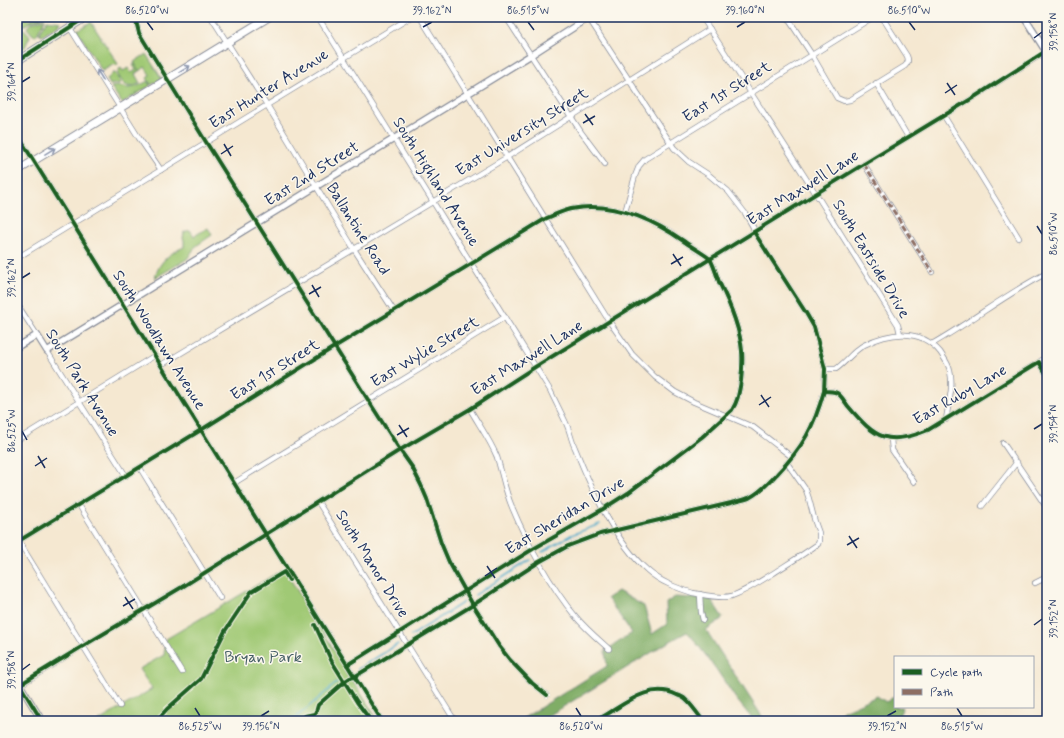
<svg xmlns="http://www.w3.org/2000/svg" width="1064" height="738" font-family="Mynerve,sans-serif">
<rect width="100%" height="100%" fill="#fbf7ec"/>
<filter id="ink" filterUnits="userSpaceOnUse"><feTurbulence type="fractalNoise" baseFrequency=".025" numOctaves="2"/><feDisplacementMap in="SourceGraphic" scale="8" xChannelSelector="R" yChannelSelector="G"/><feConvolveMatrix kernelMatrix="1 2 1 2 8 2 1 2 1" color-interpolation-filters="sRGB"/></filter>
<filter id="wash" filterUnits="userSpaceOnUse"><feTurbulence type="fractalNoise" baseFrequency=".012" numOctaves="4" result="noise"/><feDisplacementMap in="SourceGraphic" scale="16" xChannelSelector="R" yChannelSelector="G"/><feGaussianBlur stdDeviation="0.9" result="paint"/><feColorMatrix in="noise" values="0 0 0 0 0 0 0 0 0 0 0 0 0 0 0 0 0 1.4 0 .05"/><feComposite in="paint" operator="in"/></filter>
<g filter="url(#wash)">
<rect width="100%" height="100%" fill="#f5e8d1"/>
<!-- green -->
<g fill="#a0c975" stroke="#5e7c6a">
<path d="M19,17H23L24,19L27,18L29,21L34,17H45L34,20L25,25L21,26L17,23V19Z"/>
<path d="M45,19L36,36L33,35L27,28C30,21 38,21 45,19Z"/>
<path d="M47,20L61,22L59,25L42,36L39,33Z"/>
<path d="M91,22L118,64L116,66L115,64L102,71L77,30Z"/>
<path d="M17,26L25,30L30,36L25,47L17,53Z"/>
<path d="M146,54L162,79L151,85L147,78L150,75L145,67L139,71L134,62Z"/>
<path d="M135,64L139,71L135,74L140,83C127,91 123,84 117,73L119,72L118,70L121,68L123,71L128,68L131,73L136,70L133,65Z"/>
<path d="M113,73H115L121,83L110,85L107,79Z"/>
<path d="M148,81L150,86L122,103L111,87C118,85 122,87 128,88C135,88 142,84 148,81Z"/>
<path d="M208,228L212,235L196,246L187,259L155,278C158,263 169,253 184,247V240L183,238L184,232L190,230L194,236Z"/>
<path d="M284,569L378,721H99L152,689L139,669L164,655L166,639Z"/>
</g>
<!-- forest -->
<g fill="#80ad66" stroke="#4e6e62">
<path d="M618,591L644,606L652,634L667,624L666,603L675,597L711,599L723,618L706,630L765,721H754L736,699L716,669L691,636L687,632L667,643L540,721H519L607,666L605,651L632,633L607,598Z"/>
<path d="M877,696L886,702L895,696V707H903L898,718L899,721H825L843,711Z"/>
</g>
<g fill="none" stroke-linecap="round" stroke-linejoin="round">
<!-- stream -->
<g stroke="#4eaccd" stroke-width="1.5">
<path d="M542,552L571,535L600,524"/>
<path d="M475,595L530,560"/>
<path d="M411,636L464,602"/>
<path d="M358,669L398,644"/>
<path d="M292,721L340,680"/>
</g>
</g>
</g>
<g filter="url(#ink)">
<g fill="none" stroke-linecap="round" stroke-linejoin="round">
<!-- minor casing -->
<g stroke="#888c98" stroke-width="6">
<g id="minor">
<path d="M135,17L139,33L206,142L370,403L400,450L412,467L421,485L427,499L441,543L449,562L473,605L499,646L510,660L532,683L547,695"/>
<path d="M211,17L267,105L354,249L394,311"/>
<path d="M318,17L550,390C555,401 561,412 566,423C570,431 571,440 575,448C591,488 615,542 647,570C660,582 677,588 693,593C705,595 720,599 732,596C746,591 759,582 772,574C786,565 801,556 815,546L818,544L819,541V533L815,522L809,499L806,490L787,463"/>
<path d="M420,17L609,321L632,354L655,377L675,392L694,402L753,427L792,457"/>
<path d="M506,17L581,132L605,164"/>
<path d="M588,17L629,80L674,148L689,162L709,175L728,191L745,213L753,227L754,232L806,313L814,327L825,369L824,391C840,391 839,394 848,406C875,438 888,447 928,430L1047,357"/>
<path d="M702,17L816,194L898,325L900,334"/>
<path d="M787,17L812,55L837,98L844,101L850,100L905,66C908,63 909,60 907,56L882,17"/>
<path d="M70,28L139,138L161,170"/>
<path d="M876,83L908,137"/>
<path d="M944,116L1019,238"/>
<path d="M17,134L382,721"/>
<path d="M864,164L932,272"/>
<path d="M625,212L635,176L639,166L645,159L873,17"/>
<path d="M17,258L411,17"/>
<path d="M17,304L37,335"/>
<path d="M932,344C971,322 1007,293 1047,273"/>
<path d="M47,351L126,476"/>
<path d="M1039,362L1047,375"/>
<path d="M161,365L504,159L710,29"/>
<path d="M825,369H836C846,362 853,351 864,345C890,332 920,328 940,352C944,358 949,364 950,371C954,387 948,404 946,420"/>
<path d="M470,409C479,425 490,440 497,457C502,473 505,491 512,507C527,543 550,586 576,617C586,629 598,639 609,649"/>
<path d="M891,439L892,450L914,482"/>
<path d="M17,440L154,356"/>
<path d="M1003,443L1047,508"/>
<path d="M140,468L220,598"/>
<path d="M234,483L505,317"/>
<path d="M318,502L455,721"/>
<path d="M79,505L182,672"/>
<path d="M982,506L1017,462"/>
<path d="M18,540L120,706"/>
<path d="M17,542L201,430L331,349L545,219C554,215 562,211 571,209C612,201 652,219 685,242C690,246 706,255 710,259C713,263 717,276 719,282C729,302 740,328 742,351C743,361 742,371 741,381C739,392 738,401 732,410L702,437L628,493L603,509L533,549L347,665"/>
<path d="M1035,583L1047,577"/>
<path d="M700,594L701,612L703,620"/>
<path d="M354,677L473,605L539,562L568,546L600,534L731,503C737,501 743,500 749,498C760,492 769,483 777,474C803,447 814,427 824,391"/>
<path d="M20,685L83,646L182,587L400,450L470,409L535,367L864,164L976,96L1047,51"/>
<path d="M595,721C620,709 647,680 677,695C680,696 683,697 685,699C692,705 698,714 703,721"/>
</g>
</g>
<!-- tertiary casing -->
<g stroke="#888c98" stroke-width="8">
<g id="tertiary">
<path d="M1024,17L1047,53"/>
<path d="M17,347L37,335L47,351L531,55L590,17"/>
<path d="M17,680L42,721"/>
</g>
</g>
<!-- primary casing -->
<g stroke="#888c98" stroke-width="9">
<g id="primary">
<path d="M17,61L86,17"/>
<path d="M17,171L269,17"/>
</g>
</g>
<!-- minor -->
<use href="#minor" stroke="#fff" stroke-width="4.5"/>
<!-- tertiary -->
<use href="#tertiary" stroke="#fff" stroke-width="5.5"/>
<!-- primary -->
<use href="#primary" stroke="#fff" stroke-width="7"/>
<!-- quiet -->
<path stroke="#8d6e63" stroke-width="3" stroke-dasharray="6 3" stroke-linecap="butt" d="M864,164L932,272"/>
<!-- cycleway casing -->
<g stroke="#fbf7ec" stroke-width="6">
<g id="cycleway">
<path d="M135,17L139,33L206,142L370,403L400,450L412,467L421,485L427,499L441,543L449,562L473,605L499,646L510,660L532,683L547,695"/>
<path d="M17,61L86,17"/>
<path d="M17,134L382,721"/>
<path d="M754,232L806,313L814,327L825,369L824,391C840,391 839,394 848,406C875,438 888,447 928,430L1039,362L1047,375"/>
<path d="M17,542L201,430L331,349L545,219C554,215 562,211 571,209C612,201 652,219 685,242C690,246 706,255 710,259C713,263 717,276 719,282C729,302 740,328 742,351C743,361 742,371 741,381C739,392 738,401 732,410L702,437L628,493L603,509L533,549L347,665"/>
<path d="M315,625L331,660L357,702L371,721"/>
<path d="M42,721L20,685L24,682L83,646L182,587L400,450L470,409L535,367L864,164L976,96L1046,51"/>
<path d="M156,721L167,709L201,679L225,631L251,592L284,572L289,580"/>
<path d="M299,721L305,716L314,714L316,712L318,705L344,682L350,678L354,677L473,605L539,562L568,546L600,534L731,503C737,501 743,500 749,498C760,492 769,483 777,474C803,447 814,427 824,391"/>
<path d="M595,721C620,709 647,680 677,695C680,696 683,697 685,699C692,705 698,714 703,721"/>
</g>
</g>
<!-- cycleway -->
<use href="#cycleway" stroke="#1b5e20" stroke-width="4"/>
</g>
<!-- one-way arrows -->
<defs><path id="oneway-shaft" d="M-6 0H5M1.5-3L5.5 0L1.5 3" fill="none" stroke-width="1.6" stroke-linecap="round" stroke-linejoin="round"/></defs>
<g stroke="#8d97ae">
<use href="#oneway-shaft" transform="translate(185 69) rotate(-32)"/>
<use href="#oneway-shaft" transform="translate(100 75) rotate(-122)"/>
<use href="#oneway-shaft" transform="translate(50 151) rotate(-31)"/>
</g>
</g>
<!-- ticks -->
<path fill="none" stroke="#1b2f5e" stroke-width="1.5" d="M147,22L153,30M528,22L534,30M909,22L915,30M423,27L432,22M737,27L745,22M1034,38L1042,32M22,82L30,77M947,83L955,95M945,93L957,85M585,114L593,125M583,123L595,116M224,144L231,156M221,154L233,146M1037,226L1042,234M673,254L681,266M671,264L683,257M22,278L30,273M312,285L319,297M309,294L321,287M761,395L769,407M759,405L771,397M399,425L407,437M1034,429L1042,424M22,431L27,440M397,435L409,428M38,456L45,468M35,466L47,458M849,536L857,548M847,545L859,538M487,566L495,578M485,576L497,568M125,597L133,609M123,606L135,599M1034,625L1042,619M22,670L30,664M195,708L200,716M576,708L581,716M957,708L962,716M261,716L269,711M887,716L896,711"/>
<g text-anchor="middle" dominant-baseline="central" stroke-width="3" stroke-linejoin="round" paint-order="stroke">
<!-- street labels -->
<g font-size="16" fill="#1b2f5e" stroke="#fbf7ec">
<text transform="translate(269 89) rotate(-32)">East Hunter Avenue</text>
<text transform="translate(727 92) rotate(-32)">East 1st Street</text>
<text transform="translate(522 132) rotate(-32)">East University Street</text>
<text transform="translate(312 174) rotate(-32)">East 2nd Street</text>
<text transform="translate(436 182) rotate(58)">South Highland Avenue</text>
<text transform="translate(803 188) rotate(-32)">East Maxwell Lane</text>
<text transform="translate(358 229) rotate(58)">Ballantine Road</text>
<text transform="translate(871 259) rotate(59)">South Eastside Drive</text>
<text transform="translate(159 340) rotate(58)">South Woodlawn Avenue</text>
<text transform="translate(425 352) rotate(-31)">East Wylie Street</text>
<text transform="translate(527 358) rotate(-32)">East Maxwell Lane</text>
<text transform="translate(275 370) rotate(-32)">East 1st Street</text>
<text transform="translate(82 383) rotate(58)">South Park Avenue</text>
<text transform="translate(960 395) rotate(-30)">East Ruby Lane</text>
<text transform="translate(565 516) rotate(-31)">East Sheridan Drive</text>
<text transform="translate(372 564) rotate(58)">South Manor Drive</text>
</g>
<!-- park labels -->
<g font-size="16" fill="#435d65" stroke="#fbf7ec">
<text x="263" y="657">Bryan Park</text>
</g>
</g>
<!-- margin -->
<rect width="1064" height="738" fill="none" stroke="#fbf7ec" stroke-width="44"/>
<!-- legend -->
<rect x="894" y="656" width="140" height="52" fill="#fbf7ec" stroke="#a1a7b3"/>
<rect x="902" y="669" width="20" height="6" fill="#1b5e20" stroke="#a1a7b3"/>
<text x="930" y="676" font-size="12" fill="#1b2f5e">Cycle path</text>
<rect x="902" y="689" width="20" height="6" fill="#8d6e63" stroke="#a1a7b3"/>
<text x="930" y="696" font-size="12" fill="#1b2f5e">Path</text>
<rect x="22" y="22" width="1020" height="694" fill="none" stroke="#1b2f5e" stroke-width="1.5"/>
<g font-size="10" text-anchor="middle" fill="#1b2f5e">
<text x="147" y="14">86.520°W</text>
<text x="432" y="14">39.162°N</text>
<text x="528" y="14">86.515°W</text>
<text x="745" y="14">39.160°N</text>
<text x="909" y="14">86.510°W</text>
<text transform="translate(1053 32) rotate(-90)" y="4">39.158°N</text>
<text transform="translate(11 82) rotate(-90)" y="4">39.164°N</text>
<text transform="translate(1053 234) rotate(-90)" y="4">86.510°W</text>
<text transform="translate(11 278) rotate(-90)" y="4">39.162°N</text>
<text transform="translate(1053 424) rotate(-90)" y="4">39.154°N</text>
<text transform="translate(11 431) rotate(-90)" y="4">86.525°W</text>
<text transform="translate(1053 619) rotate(-90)" y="4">39.152°N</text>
<text transform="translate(11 670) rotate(-90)" y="4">39.158°N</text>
<text x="200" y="730">86.525°W</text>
<text x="261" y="730">39.156°N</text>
<text x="581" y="730">86.520°W</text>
<text x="887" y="730">39.152°N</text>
<text x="962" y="730">86.515°W</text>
</g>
</svg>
